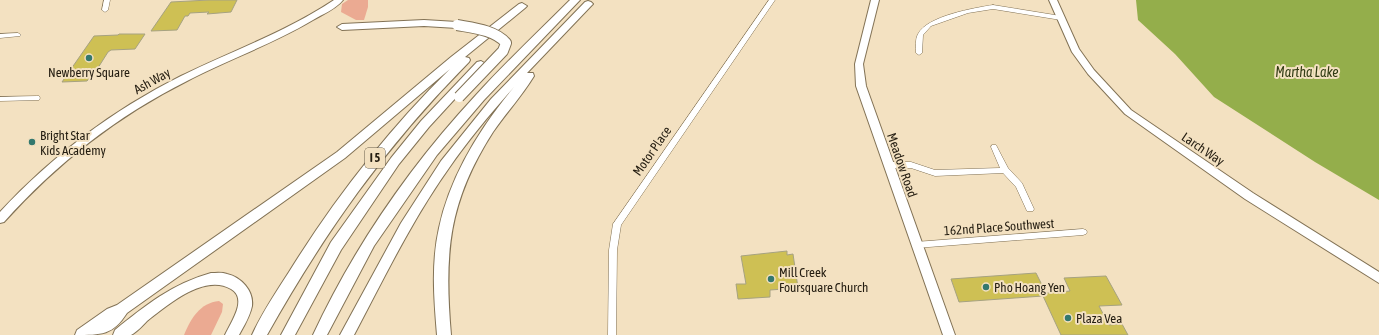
<svg xmlns="http://www.w3.org/2000/svg" width="1379" height="335" font-family="'Asap Condensed',sans-serif">
<rect width="100%" height="100%" fill="#f3e1c1"/>
<!-- green -->
<g fill="#ebaa92">
<path d="M348,0H368V7L364,20H356L341,12L342,4Z"/>
<path d="M219,301L223,304L222,312L211,335H184C191,318 200,303 219,301Z"/>
</g>
<!-- water -->
<path fill="#94ae4b" d="M1136,0H1379V200L1315,162L1214,97L1175,54L1138,20Z"/>
<!-- building -->
<g fill="#cec054" stroke="#a6a281">
<path d="M209,0H237L231,12L207,14L209,12L190,13L188,16H185L177,30L151,31L171,2Z"/>
<path d="M119,34H145L135,49L111,50L108,52L96,71L87,81L62,82L94,36L118,35Z"/>
<path d="M787,251V255L793,254L798,288L770,290V297L738,299L736,284H746L741,256Z"/>
<path d="M1036,273L1046,293L1070,291L1064,278L1106,276L1122,305L1099,306L1109,325L1122,324L1128,335H1061L1043,296L959,302L951,279Z"/>
</g>
<g fill="none" stroke-linecap="round" stroke-linejoin="round">
<!-- street casing -->
<g stroke="#827255" stroke-width="1">
<g id="street">
<path d="M104,0H110L108,10L105,12L102,10Z"/>
<path d="M769,0H775L621,225L617,250L616,335H608L609,250L613,224Z"/>
<path d="M993,5L1061,16L1064,18L1061,20L993,9L968,13L931,26L923,35L922,53L919,55L916,53C916,48 915,39 918,34C927,16 974,8 993,5Z"/>
<path d="M18,33L21,35L20,36L0,38V34Z"/>
<path d="M37,96H39L40,98L39,100L0,101V97Z"/>
<path d="M992,145H996L1008,168L1022,183L1034,209L1033,211H1027L1016,187L1003,173L935,176L911,168H888L885,165L888,162H911L935,170L1000,168L991,147Z"/>
<path d="M1083,229L1086,230L1087,232L1086,234L1083,235L916,248L913,247L912,245L913,243L916,242Z"/>
</g>
</g>
<!-- secondary casing -->
<g stroke="#827255" stroke-width="2">
<g id="secondary">
<path d="M334,0H343C336,9 323,14 313,20C273,44 229,59 187,81C117,116 57,163 4,222L0,223V212C52,156 113,110 181,76C232,51 286,32 334,0Z"/>
<path d="M871,0H879L863,64L866,86L955,335H943L856,86L855,64Z"/>
<path d="M1049,0H1057L1079,49L1094,70L1131,110L1253,193L1379,272V283L1245,199L1125,114L1088,74L1072,52Z"/>
</g>
</g>
<!-- highway casing -->
<g stroke="#827255" stroke-width="2">
<g id="highway">
<path d="M570,0H580L484,100L437,155L374,246L327,335H313C354,247 410,166 476,95C506,62 538,32 570,0Z"/>
<path d="M588,1L591,2L593,4L591,6L527,73H533L534,76C522,96 506,113 493,132C448,202 444,254 451,335H437C434,300 431,263 439,228C450,176 480,128 514,87C491,113 469,139 449,168C412,220 384,278 354,335H340L401,223L441,161L491,99L585,2Z"/>
<path d="M522,3L527,6L525,8L465,57L469,58L470,60L469,62C385,147 325,232 267,335H252C262,313 276,292 289,272C335,198 388,130 450,69L345,158L127,313C113,335 102,335 75,335L77,330L107,309L117,305L337,152L451,57L519,4Z"/>
<path d="M424,20L457,22L462,25L457,28L424,26L342,30L337,27L342,24Z"/>
<path d="M481,61L486,64L485,66L429,127L399,164L341,250L295,335H281L331,242L391,158L421,121L477,62Z"/>
<path d="M211,273C216,273 222,272 227,274C241,277 254,291 252,306C250,316 244,326 239,335H225C231,322 248,299 231,289C205,273 167,305 147,321C143,325 137,332 131,335C127,335 118,335 113,335L115,330C146,305 172,284 211,273Z"/>
</g>
</g>
<!-- street -->
<use href="#street" fill="#fff" fill-rule="evenodd"/>
<!-- secondary -->
<use href="#secondary" fill="#fff" fill-rule="evenodd"/>
<!-- highway -->
<use href="#highway" fill="#fff" fill-rule="evenodd"/>
<!-- highway-bridge casing -->
<g stroke="#827255" stroke-width="12" stroke-linecap="butt">
<path id="highway-bridge" d="M457,25C473,28 495,30 506,43L503,51L459,97"/>
</g>
<!-- highway-bridge -->
<use href="#highway-bridge" stroke="#fff" stroke-width="10"/>
</g>
<!-- markers -->
<g fill="#33786e" stroke="#f3e1c1" stroke-width="1.5">
<circle cx="89" cy="58" r="4"/>
<circle cx="32" cy="142" r="4"/>
<circle cx="771" cy="279" r="4"/>
<circle cx="986" cy="287" r="4"/>
<circle cx="1068" cy="318" r="4"/>
</g>
<g text-anchor="middle" dominant-baseline="central" stroke-width="4" stroke-linejoin="round" paint-order="stroke">
<!-- shield labels -->
<rect fill="#f3e1c1" stroke="#625846" stroke-width="1" x="365" y="148" width="20" height="20" rx="3"/>
<g font-size="12" font-weight="bold" fill="#241d11">
<text x="375" y="158">I 5</text>
</g>
<!-- poi labels -->
<g font-size="13" fill="#241d11" stroke="#f3e1c1" text-anchor="start">
<text x="89" y="72" text-anchor="middle">Newberry Square</text>
<text x="40" y="135">Bright Star<tspan x="40" dy="15">Kids Academy</tspan></text>
<text x="779" y="272">Mill Creek<tspan x="779" dy="15">Foursquare Church</tspan></text>
<text x="994" y="287">Pho Hoang Yen</text>
<text x="1076" y="318">Plaza Vea</text>
</g>
<!-- street labels -->
<g font-size="13" fill="#241d11" stroke="#f3e1c1">
<text transform="translate(152 81) rotate(-29)">Ash Way</text>
<text transform="translate(1203 149) rotate(34)">Larch Way</text>
<text transform="translate(652 151) rotate(-55)">Motor Place</text>
<text transform="translate(902 165) rotate(71)">Meadow Road</text>
<text transform="translate(999 227) rotate(-4)">162nd Place Southwest</text>
</g>
<!-- water labels -->
<g font-size="14" font-style="italic" fill="#313c13" stroke="#f3e1c1">
<text x="1307" y="72">Martha Lake</text>
</g>
</g>
</svg>
